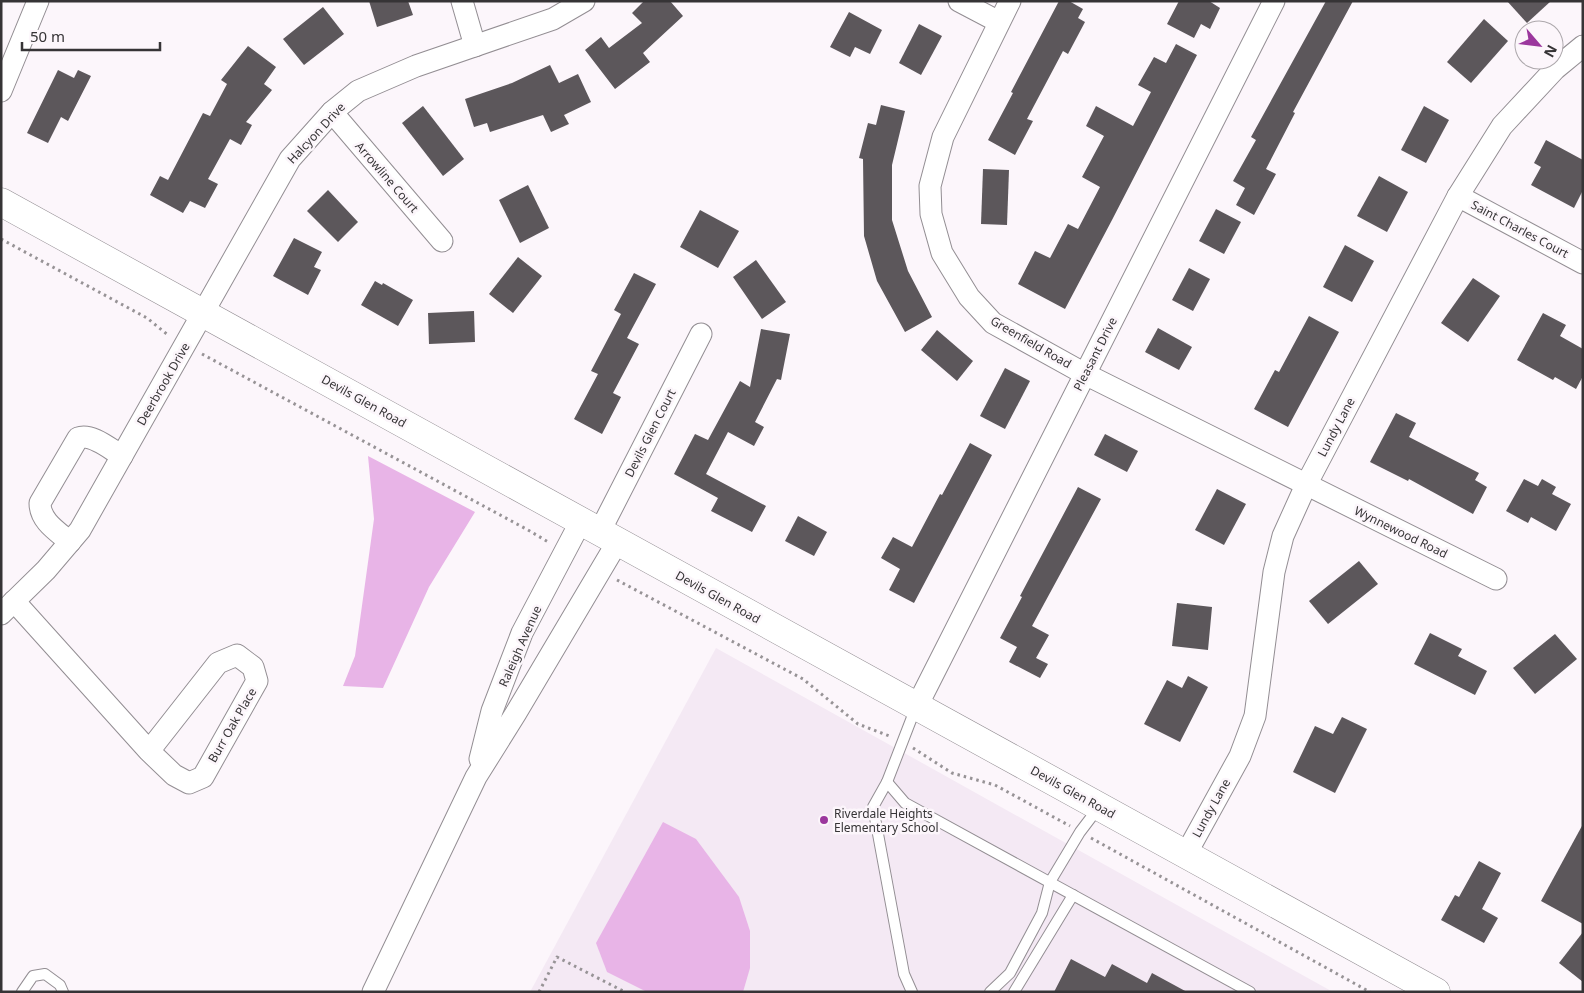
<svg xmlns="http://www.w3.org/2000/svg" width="1584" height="993" font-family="'Noto Sans',sans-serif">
<rect width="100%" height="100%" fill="#fcf6fb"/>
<!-- built -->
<path fill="#f4e9f4" d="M716,648L1333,992H530Z"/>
<!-- green -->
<g fill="#e8b4e7">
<path d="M368,456L475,512L429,587L383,688L343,686L355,656L374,519Z"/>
<path d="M663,822L696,839L739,897L750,931V968L743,992H647L607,972L596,943Z"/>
</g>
<!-- building -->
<g fill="#5c575b">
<path d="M369,1H408L413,15L377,27Z"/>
<path d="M644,1H670L683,16L643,53L650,62L615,89L585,50L601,37L609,48L642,23L632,13Z"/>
<path d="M1059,1H1069L1083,9L1078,18L1085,22L1068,54L1063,51L1027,119L1033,121L1015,155L988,140L1013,93L1011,92Z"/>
<path d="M1179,1H1209L1220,8L1210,29L1201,24L1194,38L1167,24Z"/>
<path d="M1326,1H1353L1293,112L1295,113L1266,169L1276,174L1254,215L1236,205L1245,188L1233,181L1256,140L1251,137Z"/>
<path d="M1507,1H1551L1527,23Z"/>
<path d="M323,7L344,34L304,65L283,39Z"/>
<path d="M849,12L882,30L870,54L855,47L850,57L830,47Z"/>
<path d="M1484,19L1508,41L1471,83L1447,62Z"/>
<path d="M919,24L942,36L921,75L899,63Z"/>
<path d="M1176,44L1197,55L1112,220L1065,309L1018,284L1035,251L1050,258L1068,224L1078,229L1100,187L1082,177L1104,136L1086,126L1096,106L1133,126L1151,92L1138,85L1154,57L1166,63Z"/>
<path d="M248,46L276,67L264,84L272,90L246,122L252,125L241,145L230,139L208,179L218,184L205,208L190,201L183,213L150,195L160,176L168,180L203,113L210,116L227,84L221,80Z"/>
<path d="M550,65L559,83L578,74L591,102L564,115L569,124L551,132L543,115L490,132L487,123L474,127L465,99L512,83Z"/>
<path d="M58,70L74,78L78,70L91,76L68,121L61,117L48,143L27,133Z"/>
<path d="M881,105L905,111L892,165V220L908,271L932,317L905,332L877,281L864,236L863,159L859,158L868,123L876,125Z"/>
<path d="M423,106L464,159L443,176L402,123Z"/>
<path d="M1424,106L1449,120L1426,163L1401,150Z"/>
<path d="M1546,140L1583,160V190L1574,208L1531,185L1541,167L1534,163Z"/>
<path d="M983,169L1009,170L1007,225L981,224Z"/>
<path d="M1379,176L1408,192L1387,232L1357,216Z"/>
<path d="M528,185L549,228L520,243L499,200Z"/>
<path d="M328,190L358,222L338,242L307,211Z"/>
<path d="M1216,209L1241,222L1224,254L1199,241Z"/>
<path d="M700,210L739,231L718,268L680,247Z"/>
<path d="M294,238L322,252L314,267L321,270L308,295L273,276Z"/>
<path d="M1345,245L1374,261L1352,302L1323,287Z"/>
<path d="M518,257L542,276L513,313L489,294Z"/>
<path d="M756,260L786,302L762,319L733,277Z"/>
<path d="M1189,268L1210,279L1193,311L1172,300Z"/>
<path d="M634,273L656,284L627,338L639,344L613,393L621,397L602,434L574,419L598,374L591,371L621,314L614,310Z"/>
<path d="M1473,278L1500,296L1468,342L1441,323Z"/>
<path d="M375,281L382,285L383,283L413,300L398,326L361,305Z"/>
<path d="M474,311L475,342L429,344L428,313Z"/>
<path d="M1543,313L1566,325L1560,336L1583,349V376L1576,389L1555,377L1553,380L1517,360Z"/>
<path d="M1309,316L1339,332L1288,427L1254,409L1275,370L1279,372Z"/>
<path d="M1158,328L1192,347L1179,370L1145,352Z"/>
<path d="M761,329L790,334L781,380L777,379L755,422L764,427L754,446L728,432L706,474L766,506L752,532L711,511L718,498L674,474L695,434L708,440L740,381L750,387Z"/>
<path d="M937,330L973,361L957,381L921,350Z"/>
<path d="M1005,368L1030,381L1005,429L980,416Z"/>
<path d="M1396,413L1416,423L1409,437L1479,473L1475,480L1487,487L1473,514L1409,479L1408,481L1370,462Z"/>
<path d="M1105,434L1138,451L1127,472L1094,455Z"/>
<path d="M970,443L992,455L914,603L889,590L900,569L881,558L893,537L912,547L940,494L942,495Z"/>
<path d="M1524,479L1538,486L1542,479L1556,487L1552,494L1571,504L1556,531L1531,517L1528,523L1506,511Z"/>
<path d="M1078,487L1101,499L1032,626L1049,635L1036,658L1048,664L1040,678L1009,662L1017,647L1000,638L1022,597L1020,596Z"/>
<path d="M1217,489L1246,504L1224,545L1195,530Z"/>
<path d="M798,516L827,532L814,556L785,541Z"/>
<path d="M1359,561L1378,584L1328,624L1309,601Z"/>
<path d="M1177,603L1212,607L1208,650L1172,646Z"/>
<path d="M1430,633L1462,649L1458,656L1487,671L1475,695L1414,664Z"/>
<path d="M1555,634L1577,659L1535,694L1513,668Z"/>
<path d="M1188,676L1208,687L1180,742L1144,724L1167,680L1182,688Z"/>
<path d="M1342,717L1367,729L1335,793L1293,772L1315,726L1333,734Z"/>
<path d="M1583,824V924L1541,901Z"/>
<path d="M1479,861L1501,873L1482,909L1498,918L1484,943L1441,920L1455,895L1459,897Z"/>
<path d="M1583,932V982L1559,963Z"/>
<path d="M1071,959L1105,977L1112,964L1147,983L1152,973L1187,992H1054Z"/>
</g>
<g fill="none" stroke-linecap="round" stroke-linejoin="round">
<!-- service casing -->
<g stroke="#938e93" stroke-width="12">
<g id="service">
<path d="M887,782L905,803L1250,992"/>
<path d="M22,992L33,976L45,974L60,985L63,992"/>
<path d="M912,992L904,974L873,807L887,782L916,707"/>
<path d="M990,992L1010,973L1042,913L1050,882L1080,832L1099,807"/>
<path d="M1014,992L1073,895"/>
</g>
</g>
<!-- minor casing -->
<g stroke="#938e93" stroke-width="23">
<g id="minor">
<path d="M462,1L475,46"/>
<path d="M959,1L999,22"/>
<path d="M1010,1L943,137L930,186L931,214L942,253L969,297L993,323L1085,374L1496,579"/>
<path d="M1,91L38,1"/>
<path d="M332,112L442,241"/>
<path d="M1458,196L1583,263"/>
<path d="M600,531L701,334"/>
<path d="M70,542C57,531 40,521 40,503L78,438C92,433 110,449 122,456"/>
<path d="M14,601L149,751L174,775L189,783L203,777L257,681L253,667L237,655L218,663L149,751"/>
<path d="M1,614L46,570L80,530L290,159L332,112L358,91L416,66L553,19L584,1"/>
<path d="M917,706L1274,1"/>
<path d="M480,759L492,711L522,633L581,521"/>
<path d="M1186,854L1240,756L1255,716L1274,572L1283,536L1306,485L1458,196L1502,126L1555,69L1583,46"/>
<path d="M373,992L476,777L516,713L618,541"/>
</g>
</g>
<!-- secondary casing -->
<g stroke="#938e93" stroke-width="29">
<path id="secondary" d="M1,202L1436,992"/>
</g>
<!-- path -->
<g stroke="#979396" stroke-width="3" stroke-dasharray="2.5 4" stroke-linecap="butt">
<path d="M1,239L147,318L168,335"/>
<path d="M202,354L528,530L550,543"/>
<path d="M617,580L803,679L858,724L892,737"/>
<path d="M913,748L952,773L995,785L1070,826"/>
<path d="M1091,838L1370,992"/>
<path d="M539,992L557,957L625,992"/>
</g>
<!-- service -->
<use href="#service" stroke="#fff" stroke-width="10"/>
<!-- minor -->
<use href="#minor" stroke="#fff" stroke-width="21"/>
<!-- secondary -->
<use href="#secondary" stroke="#fff" stroke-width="28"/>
</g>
<!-- markers -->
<circle fill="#9b379d" stroke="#fcf6fb" stroke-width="2" cx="824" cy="820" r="5"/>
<g text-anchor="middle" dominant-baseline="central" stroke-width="5" stroke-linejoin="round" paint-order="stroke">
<!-- street labels -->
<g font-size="12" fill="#363436" stroke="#fcf6fb">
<text transform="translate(316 133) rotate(-47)">Halcyon Drive</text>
<text transform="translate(387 177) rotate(49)">Arrowline Court</text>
<text transform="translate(1520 229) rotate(28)">Saint Charles Court</text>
<text transform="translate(1031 342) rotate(30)">Greenfield Road</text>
<text transform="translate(1095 354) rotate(-63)">Pleasant Drive</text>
<text transform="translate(163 384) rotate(-60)">Deerbrook Drive</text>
<text transform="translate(364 401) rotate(29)">Devils Glen Road</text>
<text transform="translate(1336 427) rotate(-62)">Lundy Lane</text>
<text transform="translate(650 433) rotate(-63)">Devils Glen Court</text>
<text transform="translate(1401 532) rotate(26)">Wynnewood Road</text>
<text transform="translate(718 597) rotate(29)">Devils Glen Road</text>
<text transform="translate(520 646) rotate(-66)">Raleigh Avenue</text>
<text transform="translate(232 725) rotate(-60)">Burr Oak Place</text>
<text transform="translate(1073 792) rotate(29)">Devils Glen Road</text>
<text transform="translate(1211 808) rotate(-61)">Lundy Lane</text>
</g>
<!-- poi labels -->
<g font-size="12" fill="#363436" stroke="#fcf6fb" text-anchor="start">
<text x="834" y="813">Riverdale Heights<tspan x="834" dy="14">Elementary School</tspan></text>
</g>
</g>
<!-- border -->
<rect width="1584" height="993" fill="none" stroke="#363436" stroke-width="5"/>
<!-- north arrow -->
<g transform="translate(1539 45) rotate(118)"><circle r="24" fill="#fcf6fb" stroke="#ada8ac"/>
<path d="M0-4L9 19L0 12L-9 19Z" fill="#9b379d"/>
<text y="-8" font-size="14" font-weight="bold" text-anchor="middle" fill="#363436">N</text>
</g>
<!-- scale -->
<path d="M22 42v8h138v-8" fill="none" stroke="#363436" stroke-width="2.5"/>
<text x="30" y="42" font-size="15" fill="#363436" stroke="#fcf6fb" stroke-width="4" paint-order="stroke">50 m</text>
</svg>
